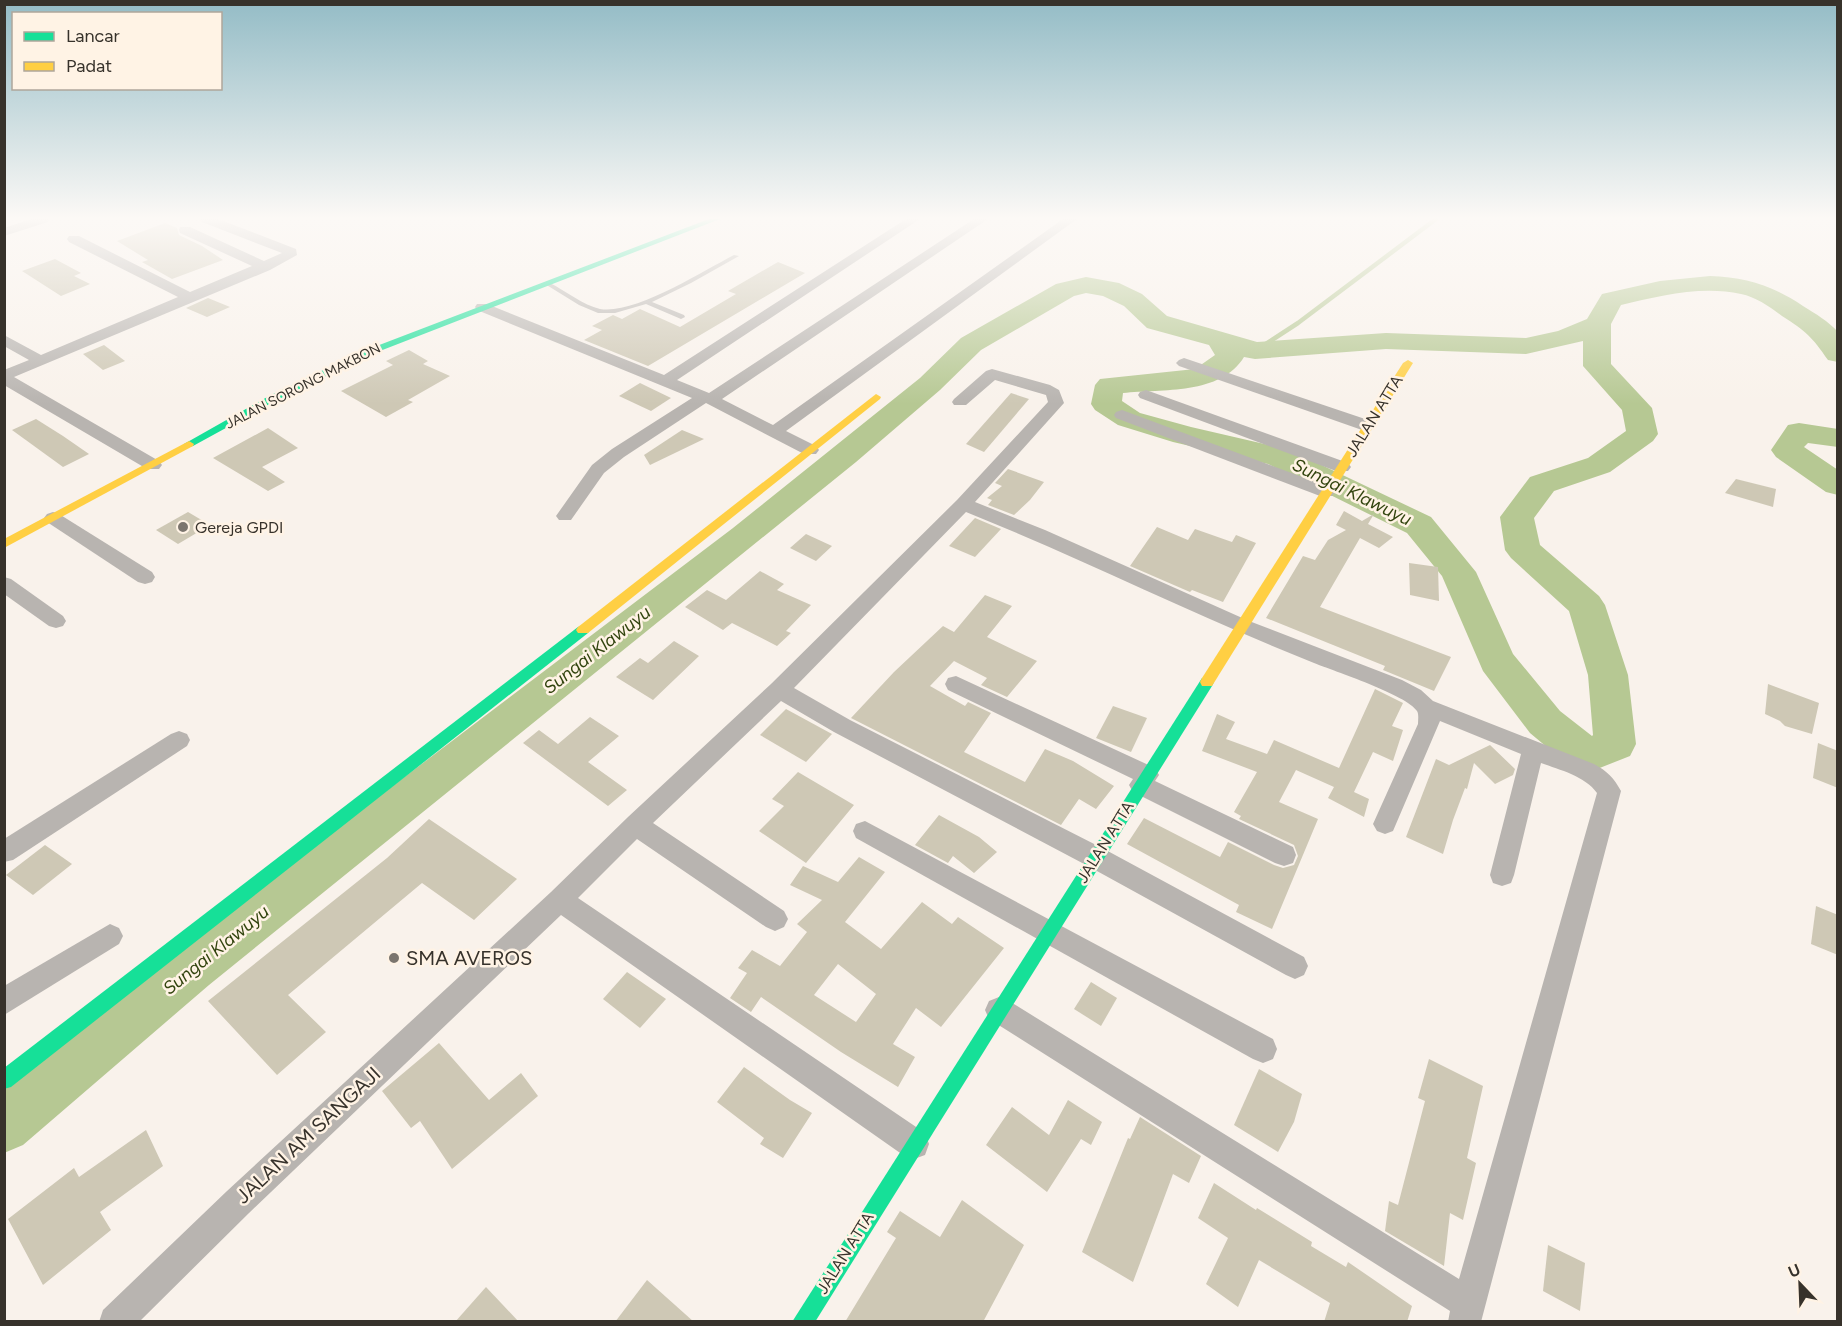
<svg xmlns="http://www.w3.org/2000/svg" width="1842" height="1326" font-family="Figtree,sans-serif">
<rect width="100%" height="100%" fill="#f9f2eb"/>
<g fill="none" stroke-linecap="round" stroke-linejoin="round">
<!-- stream -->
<path stroke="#b6c893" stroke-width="4.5" d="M1255,351L1298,323L1436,219"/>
<!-- river -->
<g fill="#b6c893" fill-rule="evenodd">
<path d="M1710,276C1746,277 1773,286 1803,306C1816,314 1828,321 1838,332V362L1828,360C1812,337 1806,331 1782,316C1770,307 1756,297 1741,294C1702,285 1658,296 1621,305L1611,324V364L1652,408L1658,434L1653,441L1610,472L1554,491L1534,518L1540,545L1599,596L1605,605L1628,675L1636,744L1630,756L1587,773L1572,768L1530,733L1483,671L1442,576L1407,533L1268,464L1173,442L1118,425L1095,410L1091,404L1095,385L1100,379L1195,369L1215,355L1209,345L1147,328L1124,306L1103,296L1086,293L1074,296L981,350L940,390L856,462L209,985L23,1145L4,1153V1090L175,951L733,528L920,378L961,338L1056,284L1086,277L1119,283L1142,294L1167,316L1257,342L1386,333L1526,338L1558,331L1587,319L1602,294L1660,281ZM1583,341V366L1622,410L1626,431L1588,458L1530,477L1500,517L1505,550L1511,558L1569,611L1588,675L1593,735L1592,736L1560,711L1513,654L1476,572L1431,517L1290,450L1191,427L1140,413L1122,401L1123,393C1162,389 1221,395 1244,357L1255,359L1386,349L1526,354Z"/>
<path d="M1799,423L1838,429V447L1808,443L1804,447L1838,470V495L1826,492L1776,457L1771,450L1788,425Z"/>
</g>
</g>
<!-- building -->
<g fill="#cec8b5" fill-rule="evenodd">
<path d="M165,223L177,228L179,235L202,246L223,260L172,279L142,262L148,260L117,241Z"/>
<path d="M55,259L81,273L74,276L90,284L61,296L22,271Z"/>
<path d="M778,262L805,273L648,366L584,340L602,330L592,326L613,315L622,319L640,309L680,327L736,294L728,291Z"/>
<path d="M208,298L230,307L207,317L186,308Z"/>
<path d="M104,345L125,361L103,370L83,354Z"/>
<path d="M409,350L428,361L423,364L450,376L408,400L413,402L386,417L341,391L393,365L386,361Z"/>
<path d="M640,383L671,398L651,411L619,396Z"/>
<path d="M1011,393L1029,399L984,452L966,444Z"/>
<path d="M36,419L63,436L89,454L63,467L12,430Z"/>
<path d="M268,428L298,448L262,467L285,482L268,491L213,458Z"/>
<path d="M682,430L704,439L650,465L644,455Z"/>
<path d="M1008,469L1044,482L1030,500L1014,515L988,505L992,500L987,498L1002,486L995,483Z"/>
<path d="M1736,479L1776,489L1773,507L1725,493Z"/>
<path d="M1344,511L1362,521L1374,514L1368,524L1393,537L1379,548L1360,538L1320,607L1451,657L1434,691L1383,670L1385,666L1266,618L1303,556L1315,560L1328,540L1346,530L1336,525Z"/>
<path d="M188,512L210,525L178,544L156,530Z"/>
<path d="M975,518L1001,529L975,557L949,546Z"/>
<path d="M1157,527L1188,540L1195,529L1232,542L1236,535L1256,543L1223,602L1192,590L1190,592L1130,566Z"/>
<path d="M806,534L832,546L816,561L790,548Z"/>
<path d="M1409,563L1438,567L1439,601L1410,595Z"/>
<path d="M760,571L784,584L777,590L811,605L786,631L791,633L777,646L732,623L723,630L685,607L707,590L726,600Z"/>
<path d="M985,595L1012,606L987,637L1037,661L1007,697L981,685L987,678L954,661L930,686L965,706L968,702L991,713L964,752L1025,782L1045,749L1073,761L1114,786L1096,809L1079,799L1061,825L851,718L894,672L943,626L954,632Z"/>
<path d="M674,641L699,656L653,700L616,677L640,658L648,663Z"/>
<path d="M1768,684L1819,703L1812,734L1785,726L1780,721L1765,714Z"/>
<path d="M1375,689L1403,703L1392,726L1403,730L1393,761L1373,752L1354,792L1369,799L1364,817L1328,798L1334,787L1296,770L1279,802L1318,819L1272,929L1236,912L1239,905L1127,844L1144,818L1220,857L1228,842L1274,865L1283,868L1294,865L1298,856L1294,845L1239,819L1241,816L1234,812L1257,772L1202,751L1217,714L1235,722L1226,739L1267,754L1274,740L1339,768Z"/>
<path d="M1113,706L1147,718L1131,752L1096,738Z"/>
<path d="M786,709L832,734L806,762L760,735Z"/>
<path d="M590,717L619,736L588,762L627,790L608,806L523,743L539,730L558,744Z"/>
<path d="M1818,743L1838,751V788L1813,778Z"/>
<path d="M1490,745L1515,769L1513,775L1495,784L1474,763L1467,789L1465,788L1453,820L1443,854L1406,837L1436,759L1449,765Z"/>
<path d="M798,772L854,805L806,863L759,831L784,806L772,799Z"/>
<path d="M939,815L979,837L997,852L974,873L953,856L948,863L915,845Z"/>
<path d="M429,819L517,879L474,920L422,883L288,995L326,1032L277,1075L208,1001L387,858Z"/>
<path d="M45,845L72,864L33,895L6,875Z"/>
<path d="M859,857L885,872L845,922L881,949L922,902L952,924L958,917L1004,948L941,1027L916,1008L893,1044L915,1057L898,1087L841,1052L761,997L751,1012L730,998L747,973L738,968L752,950L780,966L807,932L797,924L822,900L790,885L803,866L838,882ZM838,964L876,994L856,1022L814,995Z"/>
<path d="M1816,906L1838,915V955L1811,944Z"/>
<path d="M627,972L666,999L640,1028L603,999Z"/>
<path d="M1091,982L1117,998L1101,1026L1074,1009Z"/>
<path d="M439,1043L489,1100L521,1073L538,1096L452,1169L420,1121L411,1128L382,1091Z"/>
<path d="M1429,1059L1483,1086L1467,1158L1476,1163L1463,1220L1450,1213L1444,1266L1385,1231L1389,1201L1398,1205L1425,1101L1418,1098Z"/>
<path d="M744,1067L790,1100L812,1113L783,1158L760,1144L764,1138L717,1102Z"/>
<path d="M1259,1069L1302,1094L1294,1122L1278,1152L1234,1125Z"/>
<path d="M1068,1100L1102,1122L1091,1145L1081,1139L1047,1192L986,1145L1012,1107L1049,1135Z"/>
<path d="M1140,1117L1201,1156L1189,1183L1173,1174L1133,1282L1082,1252L1128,1138L1130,1139Z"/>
<path d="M146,1130L163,1166L100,1212L111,1230L43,1285L8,1219L74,1168L79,1177Z"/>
<path d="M1214,1183L1256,1210L1257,1208L1312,1242L1311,1246L1346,1267L1348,1262L1412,1306L1407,1322H1324L1330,1303L1259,1260L1238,1307L1206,1284L1228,1238L1198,1218Z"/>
<path d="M962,1200L1024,1245L983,1322H845L896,1238L887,1232L900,1211L940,1237Z"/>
<path d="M1548,1245L1585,1263L1580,1311L1543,1291Z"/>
<path d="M647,1280L694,1322H615Z"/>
<path d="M486,1287L519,1322H455Z"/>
</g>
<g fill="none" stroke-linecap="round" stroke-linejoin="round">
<!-- lane -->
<path fill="#b8b4b0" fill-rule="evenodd" d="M734,255L739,256L691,283L652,302L684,315L685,317L681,319L646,304L615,313H598L579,305L545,284L550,283C566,291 583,305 600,309C634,315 703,271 734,255Z"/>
<!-- street -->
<g fill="#b8b4b0" fill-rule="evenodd">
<path d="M31,219H49L48,222L4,236V228Z"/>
<path d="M201,219H218L296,249L297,255L270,270L14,377L159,461L162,465L159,469H147L4,385V370L29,360L4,346V335L41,355L178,297L69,242L67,239L69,236H79L190,292L252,266L180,233L179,230L180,227H190L264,261L282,253L202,222Z"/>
<path d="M906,219H920L677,380L709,393L974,219H988L722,399L773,425L1063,219H1077L786,431L816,446L819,450L816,454H804L706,403L624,457L604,473L571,520H559L556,516L592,465L612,449L692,398L477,310L475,307L477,304H487L664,375Z"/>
<path d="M1184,358L1374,422L1376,426L1368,431L1362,430L1179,366L1176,363L1179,360Z"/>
<path d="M992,369L1050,385L1059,390L1064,403L975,502L1045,530L1249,621L1402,680L1421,690L1433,701L1594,764C1607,771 1614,778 1621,791L1481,1322H1448L1450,1311L989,1019L985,1010L989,1001L999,997L1009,1001L1459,1279L1597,793C1585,776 1560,770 1541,763L1514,875L1511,883L1502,886L1493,883L1490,875L1521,754L1440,721L1393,831L1385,834L1377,831L1373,824L1418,724C1418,720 1419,714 1417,711C1407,695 1334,671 1314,663C1196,616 1083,559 966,512L794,688L850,720L1104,849L1304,957L1308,966L1304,975L1295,979L1286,975L1086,865L834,732L781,701L653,823L784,911L788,919L784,927L775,931L766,927L637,839L578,898L925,1133L929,1144L925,1155L914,1159L903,1155L561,915L249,1213L139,1322H99L103,1310L227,1191L551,892L628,817L771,684L957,500L1048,402L1046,395L995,380L966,405H954L952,402L954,399L986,371Z"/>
<path d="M1146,390L1348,463L1351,467L1348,471H1336L1140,398L1138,395L1140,392Z"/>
<path d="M1122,410L1332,488L1335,492L1332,496H1320L1116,418L1114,415L1116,412Z"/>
<path d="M53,512L59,514L152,572L155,577L152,582L145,584L138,582L47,522L44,518L47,514Z"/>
<path d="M4,577L11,579L63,616L66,621L63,626L56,628L49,626L4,594Z"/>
<path d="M956,676L1155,768L1159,775L1155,781L1293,847L1296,855L1293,863L1284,866L1275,863L1133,792L1129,785L1133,779L948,690L945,684L948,678Z"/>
<path d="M179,731L187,734L190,740L187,746L13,860L4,862V839L171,734Z"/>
<path d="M865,821L1273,1039L1277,1049L1273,1059L1263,1063L1253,1059L856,838L853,831L856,824Z"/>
<path d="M110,924L119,928L123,936L119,944L4,1015V986Z"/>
</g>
<!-- fast -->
<g fill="#16e098" fill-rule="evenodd">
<path d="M709,219H720L367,356L277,400L193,446L189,447L184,444L269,396L361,352Z"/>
<path d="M583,625L590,630L588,633L11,1087L4,1089V1068L578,627Z"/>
<path d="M1207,677L1212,678L1214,682L1212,686L815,1322H792L1202,678Z"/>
</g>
<!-- slow -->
<g fill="#ffcf43" fill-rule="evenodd">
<path d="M1408,360L1413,363L1212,686H1202L1200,682L1202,678L1403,363Z"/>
<path d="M876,394L881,397L880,399L588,633H578L576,630L578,627Z"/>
<path d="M189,441L194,444L193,446L4,548V539Z"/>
</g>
</g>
<!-- sky -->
<linearGradient id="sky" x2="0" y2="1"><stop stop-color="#94bcc6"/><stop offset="0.54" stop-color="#fcf9f6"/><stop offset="1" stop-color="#fcf9f6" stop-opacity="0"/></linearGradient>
<rect width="1842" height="404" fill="url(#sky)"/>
<!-- markers -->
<g fill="#7b756e" stroke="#fff3e5" stroke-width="2">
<circle cx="183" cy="527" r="6"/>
<circle cx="394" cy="958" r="6"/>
</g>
<g text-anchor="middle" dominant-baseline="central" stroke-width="5" stroke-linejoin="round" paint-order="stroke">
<!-- far-street labels -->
<g font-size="14" fill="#37322b" stroke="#fff3e5">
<text transform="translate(303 386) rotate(-27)">JALAN SORONG MAKBON</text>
</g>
<!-- street labels -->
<g font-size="16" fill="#37322b" stroke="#fff3e5">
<text transform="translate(1374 416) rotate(-58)">JALAN ATTA</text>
<text transform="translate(1105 842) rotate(-58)">JALAN ATTA</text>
<text transform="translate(845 1253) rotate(-58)">JALAN ATTA</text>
</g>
<!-- poi labels -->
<g font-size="16" fill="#37322b" stroke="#fff3e5" text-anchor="start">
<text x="195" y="527">Gereja GPDI</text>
</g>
<!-- water labels -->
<g font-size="18" font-style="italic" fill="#32440e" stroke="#fff3e5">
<text transform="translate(1352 492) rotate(26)">Sungai Klawuyu</text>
<text transform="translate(597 650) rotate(-38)">Sungai Klawuyu</text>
<text transform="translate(216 950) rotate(-39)">Sungai Klawuyu</text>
</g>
<!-- near-poi labels -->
<g font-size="20" fill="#37322b" stroke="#fff3e5" text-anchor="start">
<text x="406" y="958">SMA AVEROS</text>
</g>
<!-- near-street labels -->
<g font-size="20" fill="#37322b" stroke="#fff3e5">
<text transform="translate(308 1135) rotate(-43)">JALAN AM SANGAJI</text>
</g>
</g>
<!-- border -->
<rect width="1842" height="1326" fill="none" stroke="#37322b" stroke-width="12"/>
<!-- legend -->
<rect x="12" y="12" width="210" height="78" fill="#fff3e5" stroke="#afa69b" stroke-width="1.5"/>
<rect x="24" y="32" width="30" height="9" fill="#16e098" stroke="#afa69b" stroke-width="1.5"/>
<text x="66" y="42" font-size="18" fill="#37322b">Lancar</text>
<rect x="24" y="62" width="30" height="9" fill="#ffcf43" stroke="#afa69b" stroke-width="1.5"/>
<text x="66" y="72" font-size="18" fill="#37322b">Padat</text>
<!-- north arrow -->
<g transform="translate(1800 1284) rotate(337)" stroke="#fff3e5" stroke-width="4.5" paint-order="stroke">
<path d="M0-4.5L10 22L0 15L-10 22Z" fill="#37322b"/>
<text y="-9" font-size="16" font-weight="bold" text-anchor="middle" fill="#37322b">U</text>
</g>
</svg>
